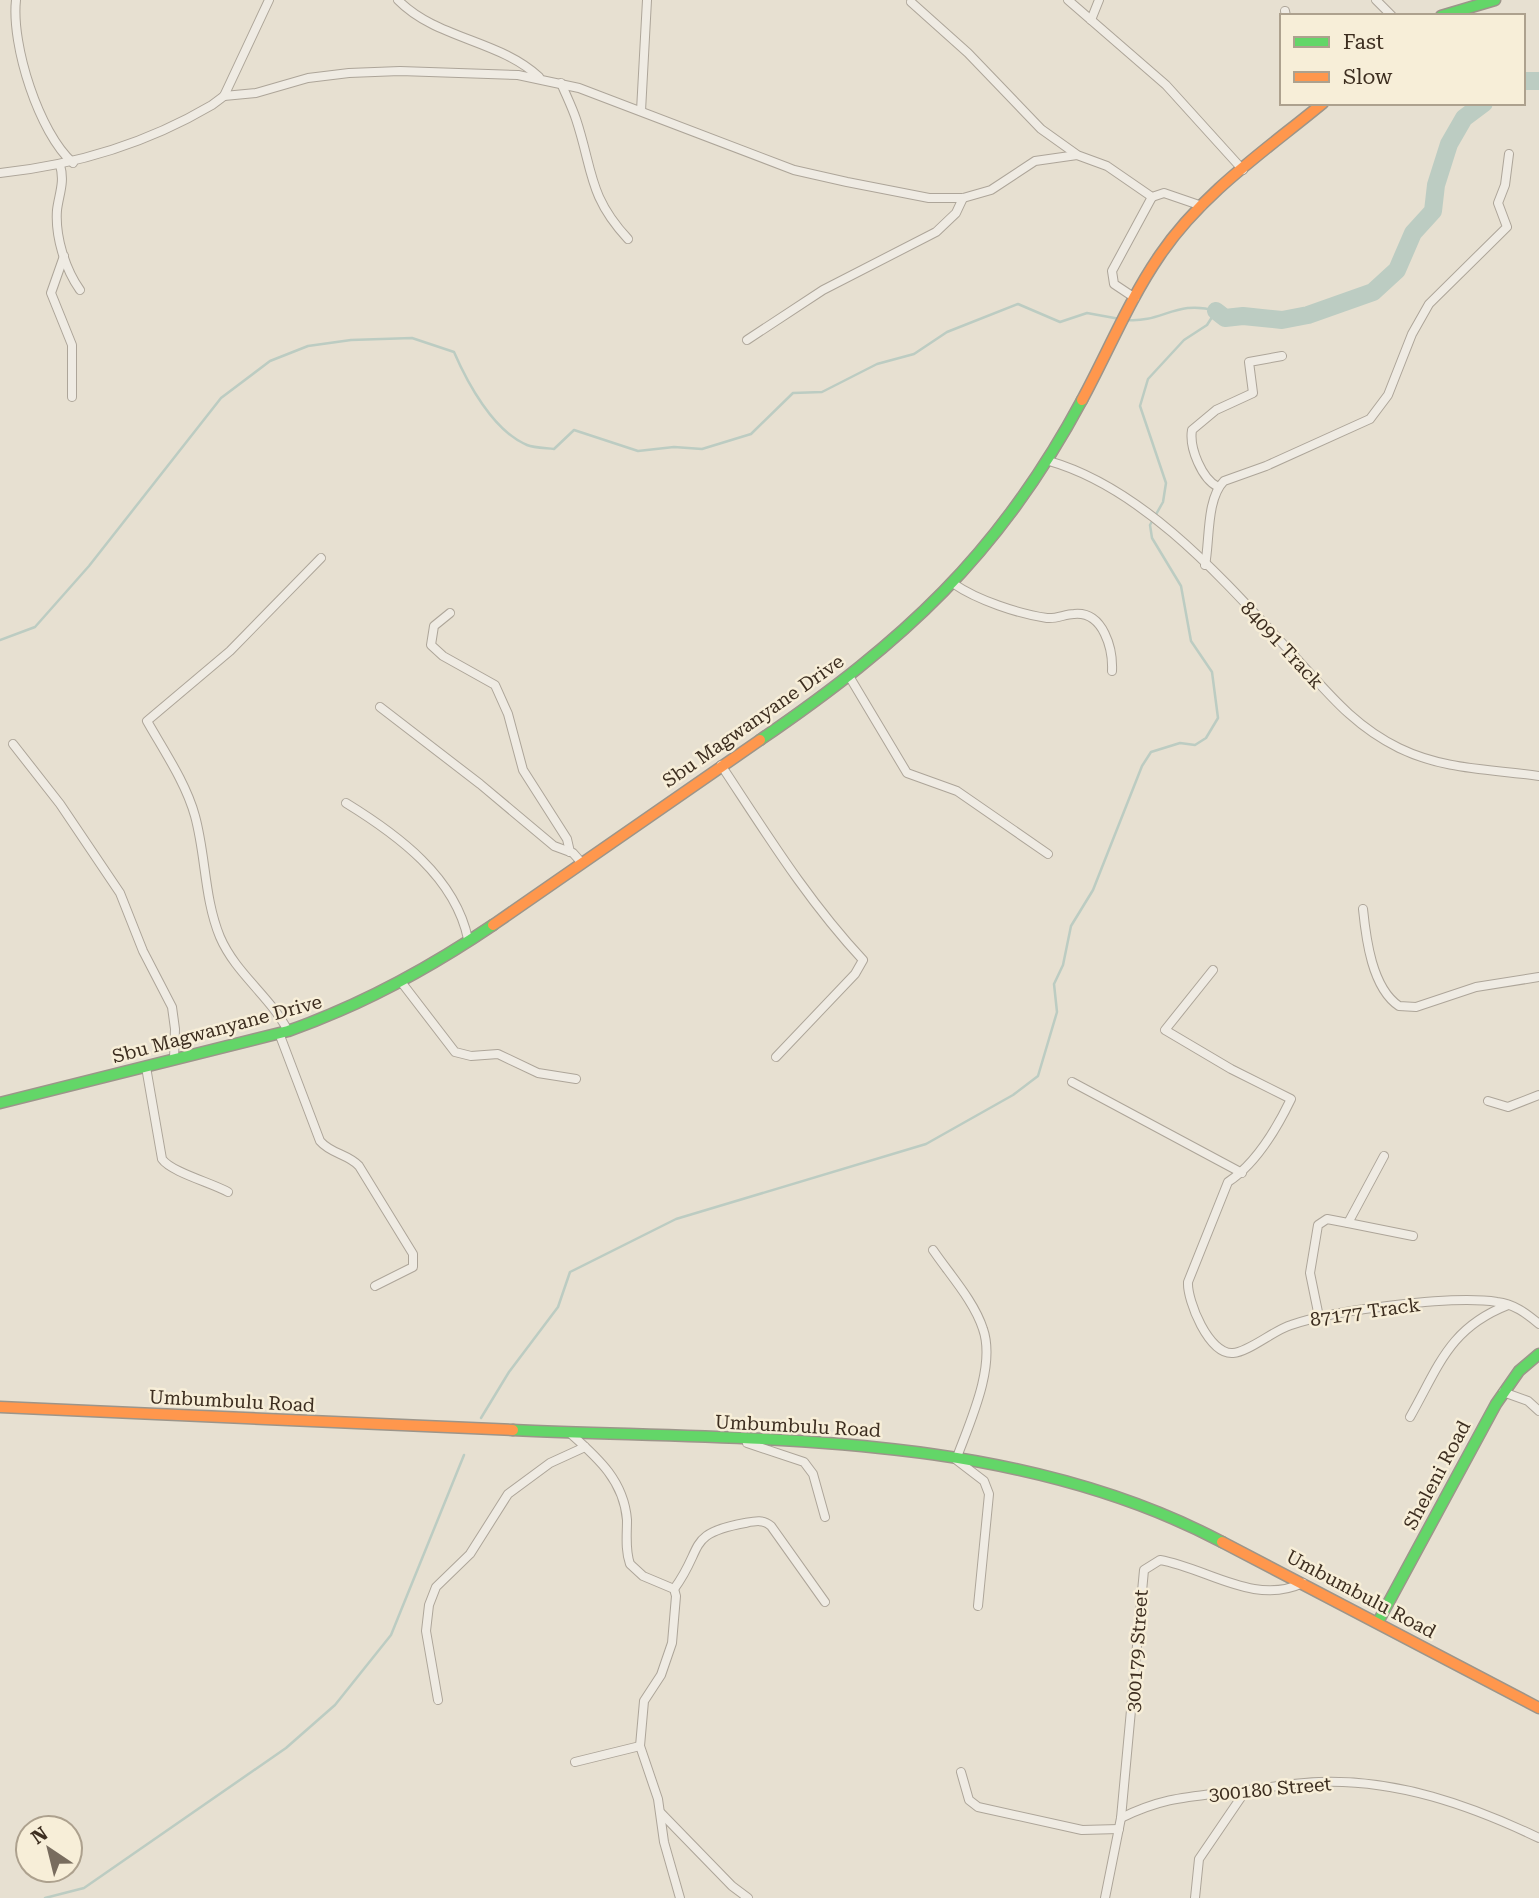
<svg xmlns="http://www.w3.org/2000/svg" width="1539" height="1898" font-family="'Roboto Serif',serif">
<rect width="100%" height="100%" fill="#e7e0d1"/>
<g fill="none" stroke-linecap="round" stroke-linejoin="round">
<!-- stream -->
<g stroke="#bcccc2" stroke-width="2.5">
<path d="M0,640L35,627L89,566L221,398L270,361L308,346L351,340L412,338L454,352C467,382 493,431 527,445C534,448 546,448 554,449L574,430L638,451L674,447L702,449L751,434L793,393L822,392L877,364L914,354L947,332L1018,304L1060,322L1087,313L1120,319"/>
<path d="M481,1418L509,1372L558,1307L570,1272L676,1219L926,1144L1013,1095L1038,1076L1057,1012L1054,984L1063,965L1071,926L1093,890L1142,766L1151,752L1180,743L1195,745L1206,738L1218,718L1212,672L1191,641L1181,586L1152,538L1150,525L1163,502L1166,483L1140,406L1148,379L1184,340L1207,325L1216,311C1177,299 1162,323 1127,320"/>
<path d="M45,1898L84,1888L286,1748L335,1705L391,1635L464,1455"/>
</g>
<!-- river -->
<g stroke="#bcccc2" stroke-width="18">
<path d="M1523,81H1539"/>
<path d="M1216,311L1225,318L1243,316L1282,320L1308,315L1373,292L1397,270L1413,233L1433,211L1436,185L1449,144L1464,118L1484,103"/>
</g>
<!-- street casing -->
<g stroke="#ada599" stroke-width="10">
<g id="street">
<path d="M16,0C11,45 39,133 73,163"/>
<path d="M398,0C436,39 500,40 539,77"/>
<path d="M1068,0L1166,85L1243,170"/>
<path d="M1376,0L1392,16"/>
<path d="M911,2L968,53L1041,129L1076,154"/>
<path d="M1285,11L1286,16"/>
<path d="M1091,20L1099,0"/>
<path d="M561,83C566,95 572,107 576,119C593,170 588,196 628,239"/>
<path d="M224,96L256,93L308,78L349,73L400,71L518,75L579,88L794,170L847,182L929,198H963L991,190L1035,161L1077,155L1107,166L1152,197L1164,193L1202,206"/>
<path d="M641,111L647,0"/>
<path d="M60,165C65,182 59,194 57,210C55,236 65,269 80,290"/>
<path d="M0,173C76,165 146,144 212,105L224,96L269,0"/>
<path d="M64,256L51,293L72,345V397"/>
<path d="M1135,298L1114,284L1112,271L1152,197"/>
<path d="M747,340L823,290L936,232L956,213L963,198"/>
<path d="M1049,461C1147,489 1228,585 1296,658C1328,693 1354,726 1399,748C1444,770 1491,769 1539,776"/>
<path d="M1218,487C1202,479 1189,448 1192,430L1216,410L1253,393L1249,362L1282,356"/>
<path d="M1205,565C1210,541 1206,499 1224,481L1266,466L1370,419L1388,395L1412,334L1429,304L1507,227L1498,203L1505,185L1509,154"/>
<path d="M954,584C977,600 1019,614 1047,618C1057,619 1065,614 1074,614C1104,611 1113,650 1112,671"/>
<path d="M450,613L434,626L431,645L443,656L495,685L508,714L523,770L567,839L570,852"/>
<path d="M849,676L907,773L957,791L1048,854"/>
<path d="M380,707L480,784L554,846L573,853L581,862"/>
<path d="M13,744L60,804L120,893L143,951L172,1007L175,1029L174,1059"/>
<path d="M721,765C766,833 807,900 863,960L855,974L776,1057"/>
<path d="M346,803C398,835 455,877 468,939"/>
<path d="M1363,909C1366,939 1372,988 1399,1006L1416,1007L1476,987L1539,977"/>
<path d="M1213,970L1165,1030L1231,1069L1291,1099C1277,1128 1256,1164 1228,1182L1188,1282C1187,1301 1209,1355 1233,1353C1249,1352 1274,1330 1291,1325C1334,1310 1453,1295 1497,1302C1514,1304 1526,1313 1539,1324"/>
<path d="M402,983L455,1052L471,1056L498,1054L538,1073L576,1079"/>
<path d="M288,1031C270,996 236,974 220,937C204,898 206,856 195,816C186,783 164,751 147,721L230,651L321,558"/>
<path d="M279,1033L320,1141C331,1154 348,1154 359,1166L413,1254V1267L375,1286"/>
<path d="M146,1067L162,1159C171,1172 212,1183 228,1192"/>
<path d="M1072,1082L1242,1173"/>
<path d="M1488,1101L1508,1107L1539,1095"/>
<path d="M1348,1223L1413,1236"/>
<path d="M933,1250C950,1275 974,1301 983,1329C996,1366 970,1422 957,1457"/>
<path d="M1319,1317L1310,1273L1318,1225L1327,1219L1348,1223L1384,1156"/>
<path d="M1503,1392L1528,1401L1539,1411"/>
<path d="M1410,1417C1439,1366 1449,1328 1508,1305"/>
<path d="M571,1434C598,1458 624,1481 627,1520C627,1535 625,1550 630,1564L643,1576L674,1589L676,1596L672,1643L661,1675L644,1701L640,1746L658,1799L664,1842L680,1898"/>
<path d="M747,1443L804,1462L813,1474L825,1517"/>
<path d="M954,1458L984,1481L989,1494L978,1606"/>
<path d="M674,1589C705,1547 685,1534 745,1523C755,1521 763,1519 771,1526L825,1602"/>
<path d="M438,1700L426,1631L429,1605L436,1587L470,1554L508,1494L550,1463L585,1447"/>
<path d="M575,1762L640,1746"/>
<path d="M961,1772L969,1800L978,1807L1082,1830L1119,1829"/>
<path d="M661,1813L732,1886L748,1898"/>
<path d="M1121,1818C1166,1796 1191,1797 1239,1791C1266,1788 1292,1783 1319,1782C1396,1779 1470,1805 1539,1838"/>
<path d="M1105,1898L1121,1818L1144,1570L1160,1560C1207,1568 1254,1606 1303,1583"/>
<path d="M1195,1898L1199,1859L1246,1790"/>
</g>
</g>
<!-- fast casing -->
<g stroke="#9c958a" stroke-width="13">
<g id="fast">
<path d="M1441,16L1495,0"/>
<path d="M760,740C903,642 999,555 1082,400"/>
<path d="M0,1103L288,1031C362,1005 428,969 493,925"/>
<path d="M513,1430C750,1441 1006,1428 1222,1542"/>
<path d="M1378,1622L1496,1404L1519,1371L1539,1354"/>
</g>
</g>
<!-- slow casing -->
<g stroke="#9c958a" stroke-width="13">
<g id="slow">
<path d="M1082,400C1108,352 1129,300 1160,255C1202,193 1266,150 1323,103"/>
<path d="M493,925L760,740"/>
<path d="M0,1407L513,1430"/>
<path d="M1222,1542L1539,1708"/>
</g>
</g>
<!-- street -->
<use href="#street" stroke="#efebe3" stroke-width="8"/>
<!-- fast -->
<use href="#fast" stroke="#63d668" stroke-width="10"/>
<!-- slow -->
<use href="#slow" stroke="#ff974d" stroke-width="10"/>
</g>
<g text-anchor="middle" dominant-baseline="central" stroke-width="5" stroke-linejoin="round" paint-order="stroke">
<!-- street labels -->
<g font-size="19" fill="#3d2e20" stroke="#f7eed8">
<text transform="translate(1282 645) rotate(47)">84091 Track</text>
<text transform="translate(753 721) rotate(-35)">Sbu Magwanyane Drive</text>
<text transform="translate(217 1029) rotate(-15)">Sbu Magwanyane Drive</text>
<text transform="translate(1365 1312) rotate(-8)">87177 Track</text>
<text transform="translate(232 1401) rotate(3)">Umbumbulu Road</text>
<text transform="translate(798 1426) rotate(3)">Umbumbulu Road</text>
<text transform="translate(1437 1475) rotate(-62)">Sheleni Road</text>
<text transform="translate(1361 1594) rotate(28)">Umbumbulu Road</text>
<text transform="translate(1137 1651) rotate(-86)">300179 Street</text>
<text transform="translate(1270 1789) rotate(-5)">300180 Street</text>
</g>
</g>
<!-- legend -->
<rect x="1280" y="14" width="245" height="91" fill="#f7eed8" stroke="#ada18e" stroke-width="2"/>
<rect x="1294" y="37" width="35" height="10" fill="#63d668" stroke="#ada18e" stroke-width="2"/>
<text x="1343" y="49" font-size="21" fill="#3d2e20">Fast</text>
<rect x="1294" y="72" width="35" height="10" fill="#ff974d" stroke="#ada18e" stroke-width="2"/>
<text x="1343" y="84" font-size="21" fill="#3d2e20">Slow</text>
<!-- north arrow -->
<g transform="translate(49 1849) rotate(325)"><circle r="33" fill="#f7eed8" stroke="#ada18e" stroke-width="2"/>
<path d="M0-5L12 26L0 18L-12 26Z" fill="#786c5e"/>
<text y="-10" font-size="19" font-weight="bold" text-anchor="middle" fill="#3d2e20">N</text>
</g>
</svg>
